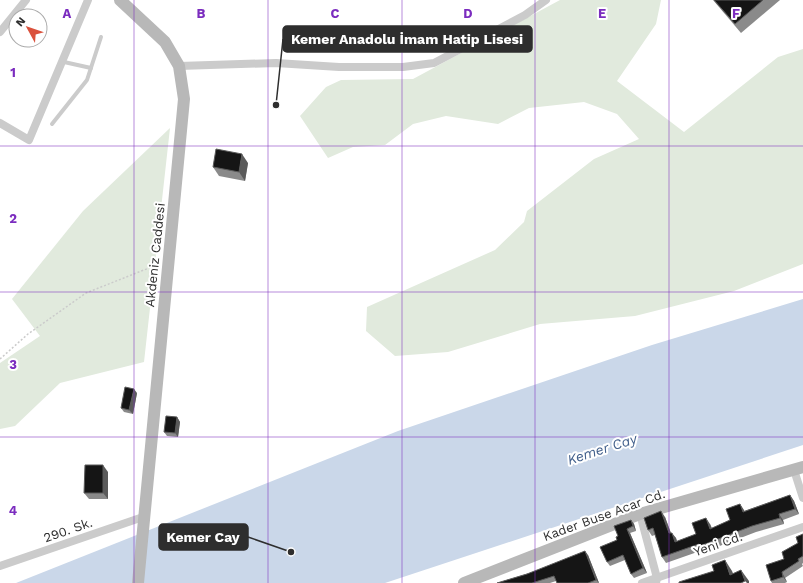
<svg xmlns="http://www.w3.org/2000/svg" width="803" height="583" font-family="'Work Sans',sans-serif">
<rect width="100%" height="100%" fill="#fff"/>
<!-- green -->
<g fill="#e1eadd">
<path d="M560,0H661L656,24L617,81L684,132L778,57L803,49V264L734,291L635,316L540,324L448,352L395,356L366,331L367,307L495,250L524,222L527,211L594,159L639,139L617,114L584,102L529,108L498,124L446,116L413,124L385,145L353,147L328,158L300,116L326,87L341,80L413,79Z"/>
<path d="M170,128L144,362L60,383L15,426L0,429V363L40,336L12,299L83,211Z"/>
</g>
<!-- water -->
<path fill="#cad7e9" d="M803,299V445L385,583H16L398,431L652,345Z"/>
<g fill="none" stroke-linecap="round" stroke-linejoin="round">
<!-- path -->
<path stroke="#cbcbcb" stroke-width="1.5" stroke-dasharray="2 2" stroke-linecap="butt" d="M0,359L28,334L86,293L159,264"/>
<!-- lane -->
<g stroke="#cbcbcb" stroke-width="4">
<path d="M64,62L91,68"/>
<path d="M52,124L87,80L101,37"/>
</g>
<!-- street -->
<g stroke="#cbcbcb" stroke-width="8">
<path d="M0,32L26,0"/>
<path d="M179,66L276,63L339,67H403L434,63L525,15L546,0"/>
<path d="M0,123L29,140L88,0"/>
<path d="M794,470L803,498"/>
<path d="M640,514L657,578L656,583"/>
<path d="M0,566L143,517"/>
<path d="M642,583L803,527"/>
</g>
<!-- secondary -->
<g stroke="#b8b8b8" stroke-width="12">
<path d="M120,0L165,42L179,66L184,99L138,583"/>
<path d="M464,583L640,514L803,467"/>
</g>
</g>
<!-- wall -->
<g fill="#8a8a8a">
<path d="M713,0H780L741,33Z"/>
<path d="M248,163L245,181L219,176L213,167Z"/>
<path d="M137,393L133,414L124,412L121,408Z"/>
<path d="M177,417L180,422L178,437L167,436L164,432Z"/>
<path d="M108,472V499H89L84,493Z"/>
<path d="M790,495L794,501L799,514L783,520L784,524L756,532L704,552L703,550L666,563L662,557L655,535L652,536L648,530L665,517L671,533L676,538L677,542L696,534L710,524L712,528L730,520L740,504L744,511Z"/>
<path d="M631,520L634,524L636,531L630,533L647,573L634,578L631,574L625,560L610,566L607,562L617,540L618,536Z"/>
<path d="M803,534V563L802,564L803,566L785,578L787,582L785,583H772L771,581L784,559L798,543Z"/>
<path d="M588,555L599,583H557L556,581L550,583H497Z"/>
</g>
<!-- shaded-wall -->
<g fill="#5b5b5b">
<path d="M242,154L248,163L245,181L239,172Z"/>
<path d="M134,389L137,393L133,414L129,410Z"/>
<path d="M177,417L180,422L178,437L175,433Z"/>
<path d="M103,465L108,472V499L103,493Z"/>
<path d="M790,495L794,501L799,514L795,509Z"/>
<path d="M740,504L744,510L747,518L743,512Z"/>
<path d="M661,511L665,517L673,539L669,533Z"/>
<path d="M779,514L783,520L784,524L780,518Z"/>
<path d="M706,518L710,524L714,535L710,529Z"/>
<path d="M631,520L634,524L636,531L633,526Z"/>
<path d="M627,529L630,533L647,573L643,568Z"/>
<path d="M672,533L676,538L679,548L675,542Z"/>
<path d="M585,551L588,555L599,583L596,580Z"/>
<path d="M725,560L732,571L737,583L730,575Z"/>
<path d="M741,570L749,581V583H747L745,581Z"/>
<path d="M782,572L787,582L783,577Z"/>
</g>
<!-- building -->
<g fill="#151515" stroke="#5b5b5b">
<path d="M714,0H763L735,24Z"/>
<path d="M216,149L242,154L239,172L213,167Z"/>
<path d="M125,387L134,389L129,410L121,408Z"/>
<path d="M166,416L177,417L175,433L164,432Z"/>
<path d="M85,465H103V493H84Z"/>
<path d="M790,495L795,509L779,514L780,518L752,526L700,546L699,544L662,557L653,528L648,530L644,518L661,511L669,533H672L675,542L696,534L692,523L706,518L710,529L730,520L726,509L740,504L743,512Z"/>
<path d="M631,520L633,526L627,529L643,568L631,574L623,555L607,562L600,547L617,540L616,537L618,536L614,526Z"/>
<path d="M803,534V556L798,559L799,561L782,572L783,577L771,581L766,565L784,559L782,552L798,543L796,537Z"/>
<path d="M585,551L596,580L588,583H557L554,576L532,583H497L527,574Z"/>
<path d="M725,560L730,575L741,570L745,581L741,583H679V582L714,571L712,565Z"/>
</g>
<!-- grid -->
<path fill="none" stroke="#7b2cbf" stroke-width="1" stroke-opacity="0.55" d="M134,0V583M268,0V583M402,0V583M535,0V583M669,0V583M0,146H803M0,292H803M0,437H803"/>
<g text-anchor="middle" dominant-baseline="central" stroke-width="4" stroke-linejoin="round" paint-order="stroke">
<!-- street labels -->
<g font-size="13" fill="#2e2e2e" stroke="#fff">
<text transform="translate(155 255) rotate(-84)">Akdeniz Caddesi</text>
<text transform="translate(604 515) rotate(-20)">Kader Buse Acar Cd.</text>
<text transform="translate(68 530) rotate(-19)">290. Sk.</text>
<text transform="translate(718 544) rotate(-19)">Yeni Cd.</text>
</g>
<!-- water labels -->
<g font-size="14" font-style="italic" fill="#415f8b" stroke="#fff">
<text transform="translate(602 449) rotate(-18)">Kemer Cay</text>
</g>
</g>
<g font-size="13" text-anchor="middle" font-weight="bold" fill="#7b2cbf" stroke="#fff" stroke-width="4" stroke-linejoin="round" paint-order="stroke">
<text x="67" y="18">A</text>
<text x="201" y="18">B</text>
<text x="335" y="18">C</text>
<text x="468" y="18">D</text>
<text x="602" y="18">E</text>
<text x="736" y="18">F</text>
<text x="13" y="77">1</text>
<text x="13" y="223">2</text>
<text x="13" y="369">3</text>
<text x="13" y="515">4</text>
</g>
<!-- callouts -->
<path fill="none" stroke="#2e2e2e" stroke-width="1.5" d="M276 105L283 39M291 552L248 537"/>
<g fill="#2e2e2e" stroke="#fff" stroke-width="1.5">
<circle cx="276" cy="105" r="4"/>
<circle cx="291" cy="552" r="4"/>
</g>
<g fill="#2e2e2e" stroke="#2e2e2e" stroke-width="1.5">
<rect x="283" y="26" width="249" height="26" rx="4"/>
<rect x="159" y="524" width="89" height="26" rx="4"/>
</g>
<g font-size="14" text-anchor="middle" font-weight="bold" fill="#fff">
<text x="407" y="44">Kemer Anadolu İmam Hatip Lisesi</text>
<text x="203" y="542">Kemer Cay</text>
</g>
<!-- north arrow -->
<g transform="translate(28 28) rotate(310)"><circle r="19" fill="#ffffff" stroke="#ababab"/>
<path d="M0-3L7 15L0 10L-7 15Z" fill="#da513c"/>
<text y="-6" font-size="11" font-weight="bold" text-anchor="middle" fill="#2e2e2e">N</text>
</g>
</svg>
